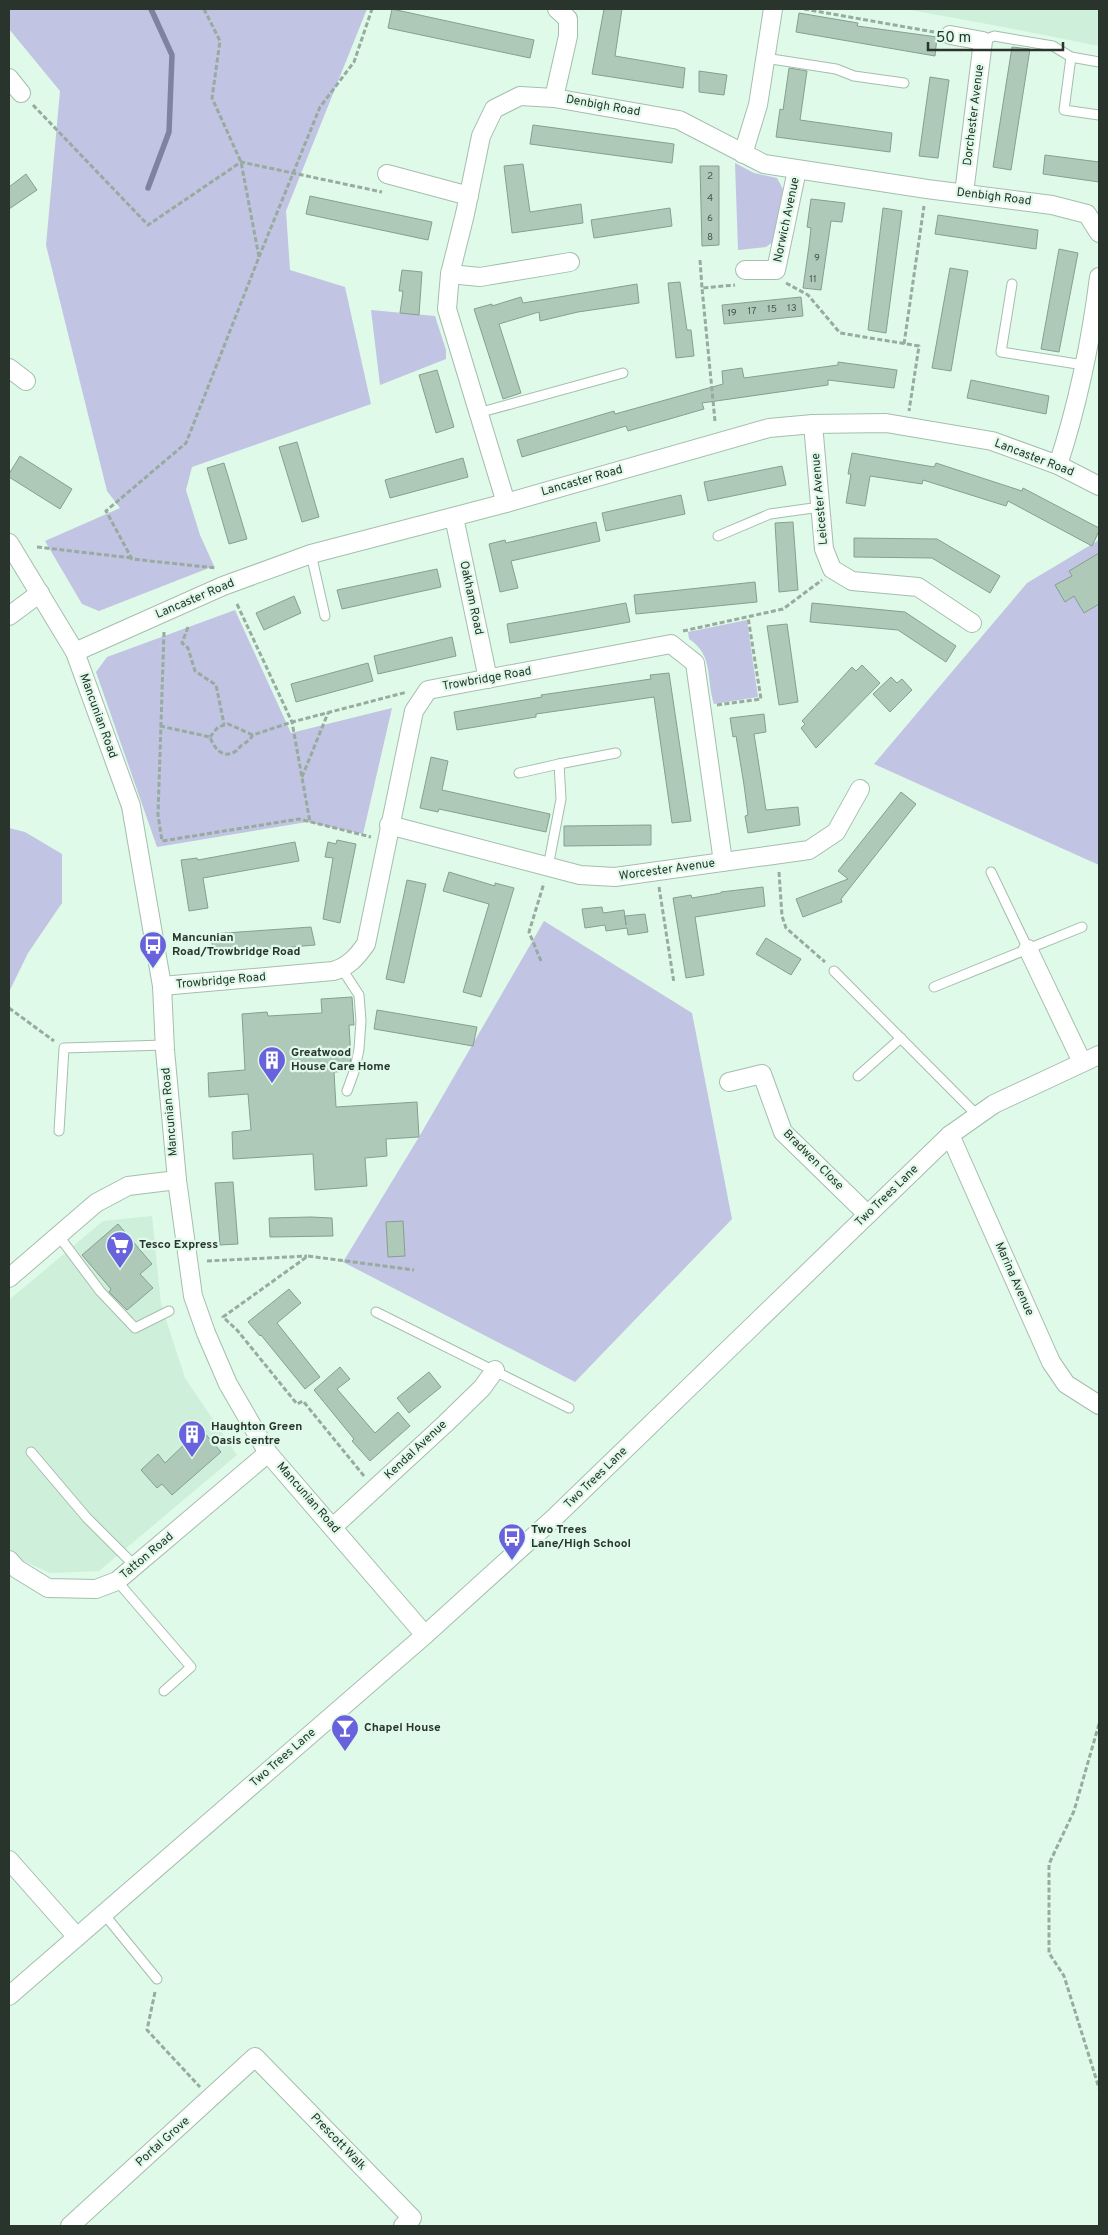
<svg xmlns="http://www.w3.org/2000/svg" width="1108" height="2235" font-family="Overpass,sans-serif">
<rect width="100%" height="100%" fill="#dffae9"/>
<!-- built -->
<g fill="#cef0da">
<path d="M905,9H1099V46L998,26Z"/>
<path d="M152,1216L161,1304L185,1378L237,1455L99,1571L50,1573L17,1558L9,1549V1300L103,1221Z"/>
</g>
<!-- green -->
<g fill="#c1c4e3">
<path d="M9,9H367L286,211L290,270L345,287L371,404L192,467L186,490L200,535L214,566L99,611L82,604L45,541L120,508L107,491L46,245L60,91L9,29Z"/>
<path d="M735,163L754,173L777,178L783,189L773,242L766,247L738,250Z"/>
<path d="M371,310L435,316L446,350V359L380,385Z"/>
<path d="M1099,540V865L874,764L1027,583Z"/>
<path d="M235,610L291,733L392,708L363,834L307,822L157,847L96,672L107,657Z"/>
<path d="M747,620L758,697L714,704C706,680 714,655 689,639L688,632Z"/>
<path d="M9,828L25,832L62,854V903L28,953L9,992Z"/>
<path d="M544,921L692,1013L732,1219L575,1382L343,1262L419,1137Z"/>
</g>
<g fill="none" stroke-linecap="round" stroke-linejoin="round">
<!-- stream -->
<path stroke="#7e849f" stroke-width="5.5" d="M148,188L169,132L172,55L151,9"/>
</g>
<!-- building -->
<g fill="#afc9b9" stroke="#869f90">
<path d="M392,9L534,40L530,58L388,28Z"/>
<path d="M604,9H622L615,56L685,68L683,88L592,74Z"/>
<path d="M799,13L858,23L857,26L937,37L935,56L796,32Z"/>
<path d="M1012,47L1030,49L1011,170L993,167Z"/>
<path d="M789,68L807,71L800,120L892,133L890,152L776,137L780,109L783,110Z"/>
<path d="M699,71L727,75L724,95L699,92Z"/>
<path d="M930,77L949,80L938,158L919,156Z"/>
<path d="M533,125L674,144L672,163L530,144Z"/>
<path d="M1045,155L1099,162V182L1043,174Z"/>
<path d="M523,164L530,212L581,204L583,223L512,233L504,166Z"/>
<path d="M700,166H719V245L702,246Z"/>
<path d="M26,174L37,190L9,209V187Z"/>
<path d="M310,196L432,222L428,240L306,214Z"/>
<path d="M811,199L845,203L842,222L831,221L821,290L803,288L809,246L811,228L807,227Z"/>
<path d="M670,208L672,226L594,238L591,220Z"/>
<path d="M883,208L902,211L886,333L868,330Z"/>
<path d="M938,215L1038,230L1036,249L935,234Z"/>
<path d="M1059,249L1078,253L1059,352L1041,349Z"/>
<path d="M950,268L968,271L951,371L932,368Z"/>
<path d="M402,270L422,272L419,315L400,313L403,291H399Z"/>
<path d="M680,282L687,330H691L694,356L676,358L668,283Z"/>
<path d="M637,284L639,303L578,312L540,321L539,312L499,324L521,393L503,399L474,309L492,304V306L521,297L523,303Z"/>
<path d="M801,297L803,316L724,324L722,305Z"/>
<path d="M838,362L897,370L894,388L828,380V385L702,403L704,409L628,431L626,426L522,457L517,440L614,411L615,414L723,384L722,371L742,368L744,378L838,365Z"/>
<path d="M437,370L454,427L436,433L419,375Z"/>
<path d="M971,380L1049,396L1046,414L967,398Z"/>
<path d="M297,442L319,517L302,522L279,447Z"/>
<path d="M852,453L934,467L936,463L1022,491L1023,488L1099,528V531L1092,546L1008,501L1006,506L923,480L922,484L870,476L865,506L846,503L851,474H848Z"/>
<path d="M20,456L72,489L60,509L9,477V474Z"/>
<path d="M463,458L468,477L390,498L385,480Z"/>
<path d="M224,463L247,539L229,544L207,468Z"/>
<path d="M782,466L786,485L708,501L704,482Z"/>
<path d="M681,495L685,514L606,531L602,513Z"/>
<path d="M596,522L600,541L511,561L518,588L500,592L489,544L505,540L506,543Z"/>
<path d="M793,522L798,590L779,592L775,523Z"/>
<path d="M854,538L937,539L1000,576L990,593L932,558L854,557Z"/>
<path d="M1099,553V604L1084,613L1074,596L1065,602L1055,585L1072,576L1069,571Z"/>
<path d="M437,569L441,587L342,609L337,590Z"/>
<path d="M755,582L757,602L636,614L634,595Z"/>
<path d="M294,596L301,613L264,630L256,613Z"/>
<path d="M626,603L630,622L510,643L507,624Z"/>
<path d="M812,603L905,612L956,646L946,662L898,630L810,622Z"/>
<path d="M787,624L798,702L779,705L767,626Z"/>
<path d="M452,637L456,656L378,674L374,656Z"/>
<path d="M368,663L373,681L296,702L291,684Z"/>
<path d="M862,665L880,683L816,748L801,728L805,724L802,721L852,667L856,671Z"/>
<path d="M669,673L691,821L672,823L654,697L536,714V717L457,730L454,712L542,697L541,695L651,679L650,675Z"/>
<path d="M891,677L897,683L902,679L912,690L890,712L873,694Z"/>
<path d="M764,714L766,732L754,734L766,810L798,807L800,825L748,833L745,816L748,815L744,785L736,736L733,737L730,718Z"/>
<path d="M431,757L448,761L442,790L550,814L546,832L439,809L438,812L420,808Z"/>
<path d="M901,792L916,804L841,899L842,902L803,917L796,899L848,879L838,871Z"/>
<path d="M651,825V845L564,846V826Z"/>
<path d="M337,840L356,844L340,923L323,919L333,858L325,857L328,842L336,844Z"/>
<path d="M295,842L299,861L203,878L208,908L189,911L181,860L197,858L198,860Z"/>
<path d="M449,872L495,886V883L514,888L481,997L463,992L489,904L443,891Z"/>
<path d="M407,880L426,884L404,983L386,979Z"/>
<path d="M763,887L765,906L695,917L704,975L686,978L673,898L691,895L692,898L721,893V892Z"/>
<path d="M602,907L603,913L624,910L626,925L625,916L645,914L648,932L628,935L627,928L606,931L605,925L585,928L582,909Z"/>
<path d="M311,927L315,945L213,954L211,934Z"/>
<path d="M766,938L801,959L791,975L756,954Z"/>
<path d="M352,997L354,1025H349L351,1058L350,1064H346L347,1071L334,1072L336,1107L417,1102L419,1137L386,1139L387,1156L365,1158L367,1186L315,1190L313,1154L233,1159L232,1132L251,1130L248,1094L209,1097L208,1073L245,1070L242,1014L267,1012L268,1016L322,1013L321,999Z"/>
<path d="M377,1010L477,1027L473,1046L374,1029Z"/>
<path d="M233,1182L238,1244L220,1245L215,1183Z"/>
<path d="M311,1217L332,1218L333,1236L270,1237L269,1218Z"/>
<path d="M403,1221L405,1256L388,1257L386,1222Z"/>
<path d="M118,1224L152,1264L140,1274L153,1288L127,1310L109,1292L111,1289L82,1255Z"/>
<path d="M289,1289L301,1303L277,1323L320,1377L305,1389L261,1335L260,1336L248,1322Z"/>
<path d="M340,1367L350,1379L337,1389L375,1433L398,1412L410,1426L370,1461L352,1441L354,1439L314,1390Z"/>
<path d="M429,1372L441,1387L409,1413L397,1398Z"/>
<path d="M195,1422L221,1452L172,1495L162,1484L157,1488L141,1470L158,1454L165,1463L189,1440L183,1433Z"/>
</g>
<g fill="none" stroke-linecap="round" stroke-linejoin="round">
<!-- lane casing -->
<g stroke="#a5beae" stroke-width="11">
<g id="lane">
<path d="M983,41L994,36L1053,46L1071,57L1099,62"/>
<path d="M1071,57L1064,110L1099,115"/>
<path d="M765,58L836,69L854,76L904,83"/>
<path d="M1012,284L1001,352L1084,365"/>
<path d="M478,413L623,373"/>
<path d="M718,536L770,514L820,507"/>
<path d="M311,554L325,616"/>
<path d="M519,773L559,764"/>
<path d="M548,867L561,799L559,764L616,753"/>
<path d="M991,872L1028,949"/>
<path d="M342,969L359,995L361,1021L359,1049L355,1069L347,1091"/>
<path d="M834,971L977,1115"/>
<path d="M934,987L1082,927"/>
<path d="M858,1076L901,1038"/>
<path d="M59,1131L64,1048L165,1045"/>
<path d="M58,1235L100,1291L135,1328L169,1311"/>
<path d="M376,1312L569,1408"/>
<path d="M31,1452L87,1518L135,1566"/>
<path d="M117,1581L191,1667L164,1691"/>
<path d="M104,1914L157,1979"/>
</g>
</g>
<!-- street casing -->
<g stroke="#a5beae" stroke-width="20">
<g id="street">
<path d="M950,35L983,41L964,193"/>
<path d="M9,78L21,93"/>
<path d="M554,98L568,36V19L557,9"/>
<path d="M743,154L758,105L773,9"/>
<path d="M387,174L469,196"/>
<path d="M745,270H776L797,170"/>
<path d="M450,274L480,277L570,262"/>
<path d="M9,368L26,381"/>
<path d="M813,424L824,549L832,569L852,581L918,587L972,623"/>
<path d="M1058,465C1078,404 1091,341 1099,277"/>
<path d="M506,503L447,309L450,274L465,214L481,136L494,109L520,96L554,98L679,120L764,164L927,189L1052,205L1087,214L1099,233"/>
<path d="M454,517L488,679"/>
<path d="M9,543L75,652L131,806L162,986L165,1050L177,1180L193,1296L206,1333L228,1384L268,1453L425,1635"/>
<path d="M9,616L40,593"/>
<path d="M75,652L223,586L311,554L506,503L769,428L813,424L886,423L992,441L1058,465L1099,486"/>
<path d="M389,825L580,875L615,877L809,850L836,832L860,789"/>
<path d="M1028,949L1082,1062"/>
<path d="M162,986L333,971C348,967 357,957 366,944L414,711L428,690L671,644L695,663L723,862"/>
<path d="M729,1082L762,1074L783,1132L867,1214"/>
<path d="M950,1135L1051,1362L1066,1384L1099,1405"/>
<path d="M9,1278L96,1203L128,1186L177,1180"/>
<path d="M333,1527L445,1424L482,1388L495,1370"/>
<path d="M9,1560L17,1569L48,1588L96,1589L117,1581L268,1453"/>
<path d="M9,1860L77,1937"/>
<path d="M9,1996L425,1635L554,1518L950,1135L994,1104L1099,1055"/>
<path d="M70,2226L255,2057L412,2218L403,2226"/>
</g>
</g>
<!-- path -->
<g stroke="#97ab9e" stroke-width="3" stroke-dasharray="5 2.5" stroke-linecap="butt">
<path d="M204,9L220,41L212,98L241,162L259,257L186,443L106,511L132,559L216,568"/>
<path d="M804,9L934,32"/>
<path d="M33,105L148,225L241,162L382,192"/>
<path d="M259,257L320,107L354,62L372,9"/>
<path d="M700,260L702,288"/>
<path d="M786,283L808,295L840,333L919,346L909,411"/>
<path d="M904,344L924,206"/>
<path d="M715,421L702,288L735,285"/>
<path d="M37,547L132,558"/>
<path d="M237,604L292,722L310,822"/>
<path d="M188,627L182,643L188,648L195,671L216,685L224,724"/>
<path d="M683,631L783,609L822,580"/>
<path d="M164,632L158,815L162,841L299,819L371,837"/>
<path d="M717,705L761,699L748,617"/>
<path d="M160,726L210,737C214,748 223,760 236,751C239,749 240,746 242,745C248,741 249,741 253,735L292,722L407,692"/>
<path d="M210,737L218,727L228,724L253,735"/>
<path d="M302,777L328,713"/>
<path d="M779,872L782,916L786,928L825,962"/>
<path d="M659,887L674,983"/>
<path d="M541,961L529,932L544,883"/>
<path d="M9,1008L54,1041"/>
<path d="M207,1261L307,1256"/>
<path d="M364,1476L303,1401L297,1404L237,1330L223,1317L308,1256L414,1270"/>
<path d="M1099,1724L1074,1811L1049,1864V1953L1064,1976L1099,2088"/>
<path d="M155,1992L147,2030L200,2087"/>
</g>
<!-- lane -->
<use href="#lane" stroke="#fff" stroke-width="9"/>
<!-- street -->
<use href="#street" stroke="#fff" stroke-width="18"/>
</g>
<!-- icons -->
<defs>
<g id="bus-pin" transform="scale(1.4375)"><path d="M0 17L-7.5 6A9.5 9.5 0 1 1 7.5 6Z" fill="#6863dd" stroke="#dffae9"/><path d="M-5-6H5V4H4V6H2V4H-2V6H-4V4H-5ZM-3.5-4V0h7V-4ZM-3.5 1.2v1.5H-2V1.2ZM2 1.2v1.5H3.5V1.2Z" fill="#fff"/></g>
<g id="building-pin" transform="scale(1.4375)"><path d="M0 17L-7.5 6A9.5 9.5 0 1 1 7.5 6Z" fill="#6863dd" stroke="#dffae9"/><path d="M-4-6H4V6H1V3H-1V6H-4ZM-2.5-4.3h1.7v1.8h-1.7ZM.8-4.3h1.7v1.8H.8ZM-2.5-1h1.7V.8h-1.7ZM.8-1h1.7V.8H.8Z" fill="#fff"/></g>
<g id="supermarket-pin" transform="scale(1.4375)"><path d="M0 17L-7.5 6A9.5 9.5 0 1 1 7.5 6Z" fill="#6863dd" stroke="#dffae9"/><path d="M-6-5.5h2.5l.6 2H6L4.5 2H-2.5L-4.4-4H-6ZM-1.5 3.2a1.3 1.3 0 1 0 .1 0ZM3 3.2a1.3 1.3 0 1 0 .1 0Z" fill="#fff"/></g>
<g id="bar-pin" transform="scale(1.4375)"><path d="M0 17L-7.5 6A9.5 9.5 0 1 1 7.5 6Z" fill="#6863dd" stroke="#dffae9"/><path d="M-6-5H6L.8 .8V4.5H3.5V6h-7V4.5H-.8V.8Z" fill="#fff"/></g>
</defs>
<g fill-rule="evenodd">
<use href="#bus-pin" x="153" y="945"/>
<use href="#building-pin" x="272" y="1060"/>
<use href="#supermarket-pin" x="120" y="1245"/>
<use href="#building-pin" x="192" y="1434"/>
<use href="#bus-pin" x="512" y="1537"/>
<use href="#bar-pin" x="345" y="1728"/>
</g>
<g text-anchor="middle" dominant-baseline="central" stroke-width="4.5" stroke-linejoin="round" paint-order="stroke">
<!-- number labels -->
<g font-size="10" fill="#4a5950">
<text x="710" y="176">2</text>
<text x="710" y="198">4</text>
<text x="710" y="218">6</text>
<text x="710" y="237">8</text>
<text x="817" y="258">9</text>
<text x="813" y="279">11</text>
<text x="792" y="308">13</text>
<text x="772" y="309">15</text>
<text x="752" y="311">17</text>
<text x="732" y="313">19</text>
</g>
<!-- street labels -->
<g font-size="12" fill="#29342d" stroke="#dffae9">
<text transform="translate(603 106) rotate(10)">Denbigh Road</text>
<text transform="translate(974 115) rotate(-83)">Dorchester Avenue</text>
<text transform="translate(994 197) rotate(7)">Denbigh Road</text>
<text transform="translate(787 220) rotate(-78)">Norwich Avenue</text>
<text transform="translate(1034 458) rotate(21)">Lancaster Road</text>
<text transform="translate(582 481) rotate(-16)">Lancaster Road</text>
<text transform="translate(820 499) rotate(-95)">Leicester Avenue</text>
<text transform="translate(471 598) rotate(78)">Oakham Road</text>
<text transform="translate(195 599) rotate(-23)">Lancaster Road</text>
<text transform="translate(487 679) rotate(-10)">Trowbridge Road</text>
<text transform="translate(98 716) rotate(70)">Mancunian Road</text>
<text transform="translate(667 870) rotate(-8)">Worcester Avenue</text>
<text transform="translate(221 981) rotate(-5)">Trowbridge Road</text>
<text transform="translate(170 1112) rotate(-95)">Mancunian Road</text>
<text transform="translate(813 1160) rotate(45)">Bradwen Close</text>
<text transform="translate(887 1196) rotate(-44)">Two Trees Lane</text>
<text transform="translate(1014 1279) rotate(66)">Marina Avenue</text>
<text transform="translate(416 1450) rotate(-43)">Kendal Avenue</text>
<text transform="translate(596 1478) rotate(-44)">Two Trees Lane</text>
<text transform="translate(308 1498) rotate(49)">Mancunian Road</text>
<text transform="translate(147 1556) rotate(-40)">Tatton Road</text>
<text transform="translate(283 1758) rotate(-41)">Two Trees Lane</text>
<text transform="translate(163 2142) rotate(-42)">Portal Grove</text>
<text transform="translate(338 2142) rotate(46)">Prescott Walk</text>
</g>
<!-- poi labels -->
<g font-size="12" font-weight="bold" fill="#29342d" stroke="#dffae9" text-anchor="start">
<text x="172" y="938">Mancunian<tspan x="172" dy="14">Road/Trowbridge Road</tspan></text>
<text x="291" y="1053">Greatwood<tspan x="291" dy="14">House Care Home</tspan></text>
<text x="139" y="1245">Tesco Express</text>
<text x="211" y="1427">Haughton Green<tspan x="211" dy="14">Oasis centre</tspan></text>
<text x="531" y="1530">Two Trees<tspan x="531" dy="14">Lane/High School</tspan></text>
<text x="364" y="1728">Chapel House</text>
</g>
</g>
<!-- border -->
<rect width="1108" height="2235" fill="none" stroke="#29342d" stroke-width="20"/>
<!-- scale -->
<path d="M928 42v8h135v-8" fill="none" stroke="#29342d" stroke-width="2.5"/>
<text x="936" y="42" font-size="15" fill="#29342d" stroke="#dffae9" stroke-width="4" paint-order="stroke">50 m</text>
</svg>
